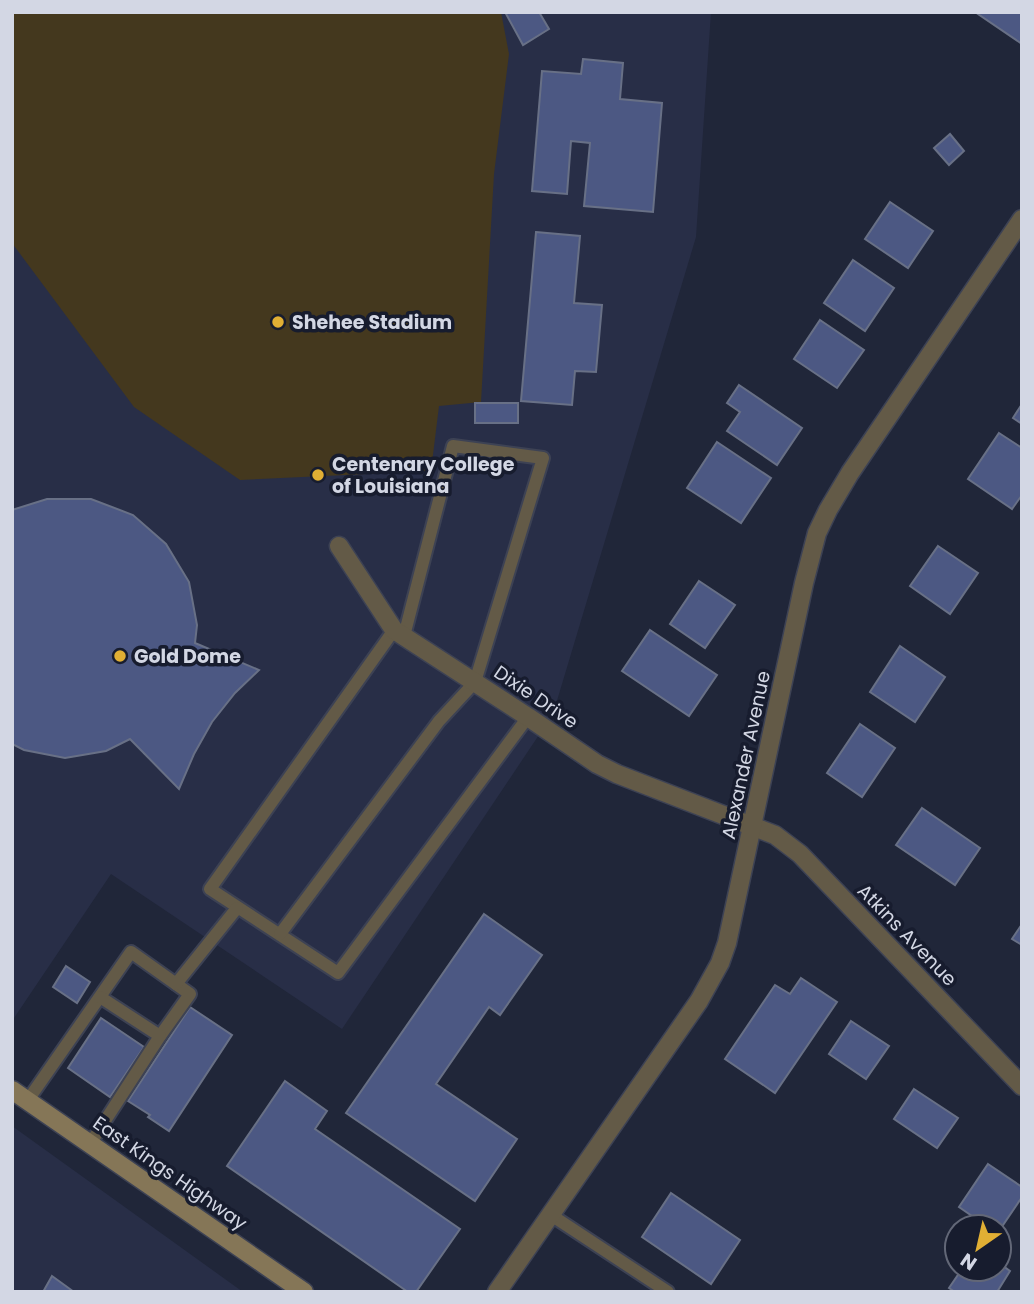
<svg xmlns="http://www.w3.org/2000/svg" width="1034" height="1304" font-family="Poppins,sans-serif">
<rect width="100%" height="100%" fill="#202639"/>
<!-- built -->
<g fill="#282e47">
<path d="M12,12H711L696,237L553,714L342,1029L111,874L12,1021Z"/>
<path d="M12,1126L243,1292H12Z"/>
</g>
<!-- green -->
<path fill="#44381e" d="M12,12H501L509,54L494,174L481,402L439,406L431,471L240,480L134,407L12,243Z"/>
<!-- building -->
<g fill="#4c5883" stroke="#687086" stroke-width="2">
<path d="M505,12H539L549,29L523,45Z"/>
<path d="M975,12H1022V44Z"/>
<path d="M583,59L623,63L620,99L662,103L653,212L584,206L590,143L571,141L567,194L532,191L542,71L581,74Z"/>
<path d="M950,134L964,151L949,165L934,148Z"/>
<path d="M890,202L933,231L908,268L865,239Z"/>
<path d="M536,232L580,236L574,303L602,305L596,372L575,371L572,405L521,401Z"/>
<path d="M853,260L894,288L865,331L824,303Z"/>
<path d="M820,320L864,350L837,388L794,359Z"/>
<path d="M739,385L802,428L777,465L727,431L740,412L727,403Z"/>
<rect x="475" y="403" width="43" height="20"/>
<path d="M1022,404V424L1013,418Z"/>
<path d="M999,433L1022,448V495L1012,509L968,479Z"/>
<path d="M717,442L771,478L741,523L687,488Z"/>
<path d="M47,499H91L133,515L166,544L189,582L197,625L195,643L259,670L235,693L212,722L194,754L179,789L130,739L106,751L65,758L24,750L12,744V510Z"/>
<path d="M938,546L978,573L950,614L910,586Z"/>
<path d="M699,581L735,605L705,648L670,624Z"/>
<path d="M650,630L717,675L689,716L622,671Z"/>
<path d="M900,646L945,677L915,722L870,692Z"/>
<path d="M860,724L895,748L862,797L827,773Z"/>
<path d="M922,808L980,848L955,885L896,845Z"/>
<path d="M484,914L542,955L500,1015L489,1007L436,1084L517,1139L475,1201L346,1113Z"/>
<path d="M1022,924V945L1012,939Z"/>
<path d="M66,966L90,982L77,1003L53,987Z"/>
<path d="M801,978L837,1002L775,1093L725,1059L775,985L790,994Z"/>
<path d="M190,1007L232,1035L169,1131L148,1117L150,1115L128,1101Z"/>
<path d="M101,1018L144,1047L110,1097L68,1068Z"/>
<path d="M851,1021L889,1046L866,1079L829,1054Z"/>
<path d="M285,1081L327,1111L315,1129L460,1229L416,1292H408L227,1166Z"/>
<path d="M914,1089L958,1118L937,1148L894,1119Z"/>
<path d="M988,1164L1022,1187V1197L999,1231V1227H988L959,1207Z"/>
<path d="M671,1193L740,1240L711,1284L642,1237Z"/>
<path d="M999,1263L1010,1271L997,1292H955L949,1288L962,1269H999Z"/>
<path d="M52,1276L74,1292H43Z"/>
</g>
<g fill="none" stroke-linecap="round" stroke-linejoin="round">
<!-- lane casing -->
<g stroke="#3d4254" stroke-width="16">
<g id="lane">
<path d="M394,630L210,889L338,973L528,717"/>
<path d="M280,934L439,721L475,682L543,458L453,446L404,636"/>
<path d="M160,1036L190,994L176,984"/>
<path d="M28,1100L131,952L176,984L237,908"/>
<path d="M90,1144L160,1036L100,997"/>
<path d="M551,1215L668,1292"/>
</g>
</g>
<!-- street casing -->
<g stroke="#3d4254" stroke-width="21">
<g id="street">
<path d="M339,546L394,630L528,717L597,764L617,774L775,835L800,854L1022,1086"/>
<path d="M497,1292L699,1001L720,963L727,943L804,583L817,533L828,510L850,473L1022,219"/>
</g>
</g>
<!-- secondary casing -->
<g stroke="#3d4254" stroke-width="21">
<path id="secondary" d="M12,1090L304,1292"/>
</g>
<!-- lane -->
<use href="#lane" stroke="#635a47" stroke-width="12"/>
<!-- street -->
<use href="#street" stroke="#635a47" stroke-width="18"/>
<!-- secondary -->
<use href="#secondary" stroke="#857657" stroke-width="18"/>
</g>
<!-- markers -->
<g fill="#e1af34" stroke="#171c2e" stroke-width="2.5">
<circle cx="278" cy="322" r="7"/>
<circle cx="318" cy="475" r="7"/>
<circle cx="120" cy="656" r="7"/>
</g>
<g text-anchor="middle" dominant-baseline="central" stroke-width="7" stroke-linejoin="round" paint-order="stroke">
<!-- poi labels -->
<g font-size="19" font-weight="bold" fill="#d3d7e4" stroke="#171c2e" text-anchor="start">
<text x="292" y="322">Shehee Stadium</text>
<text x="332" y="464">Centenary College<tspan x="332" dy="22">of Louisiana</tspan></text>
<text x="134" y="656">Gold Dome</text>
</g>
<!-- street labels -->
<g font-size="19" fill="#d3d7e4" stroke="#171c2e">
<text transform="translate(536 697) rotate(34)">Dixie Drive</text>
<text transform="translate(746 755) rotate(-78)">Alexander Avenue</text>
<text transform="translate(907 935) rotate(46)">Atkins Avenue</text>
<text transform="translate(170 1173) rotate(35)">East Kings Highway</text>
</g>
</g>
<!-- border -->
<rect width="1034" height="1304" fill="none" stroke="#d3d7e4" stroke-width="28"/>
<!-- north arrow -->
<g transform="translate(978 1248) rotate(214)"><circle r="33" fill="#171c2e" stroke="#626777" stroke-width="2"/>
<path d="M0-5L12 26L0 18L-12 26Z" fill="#e1af34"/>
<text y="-10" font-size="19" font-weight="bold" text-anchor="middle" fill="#d3d7e4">N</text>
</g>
</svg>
